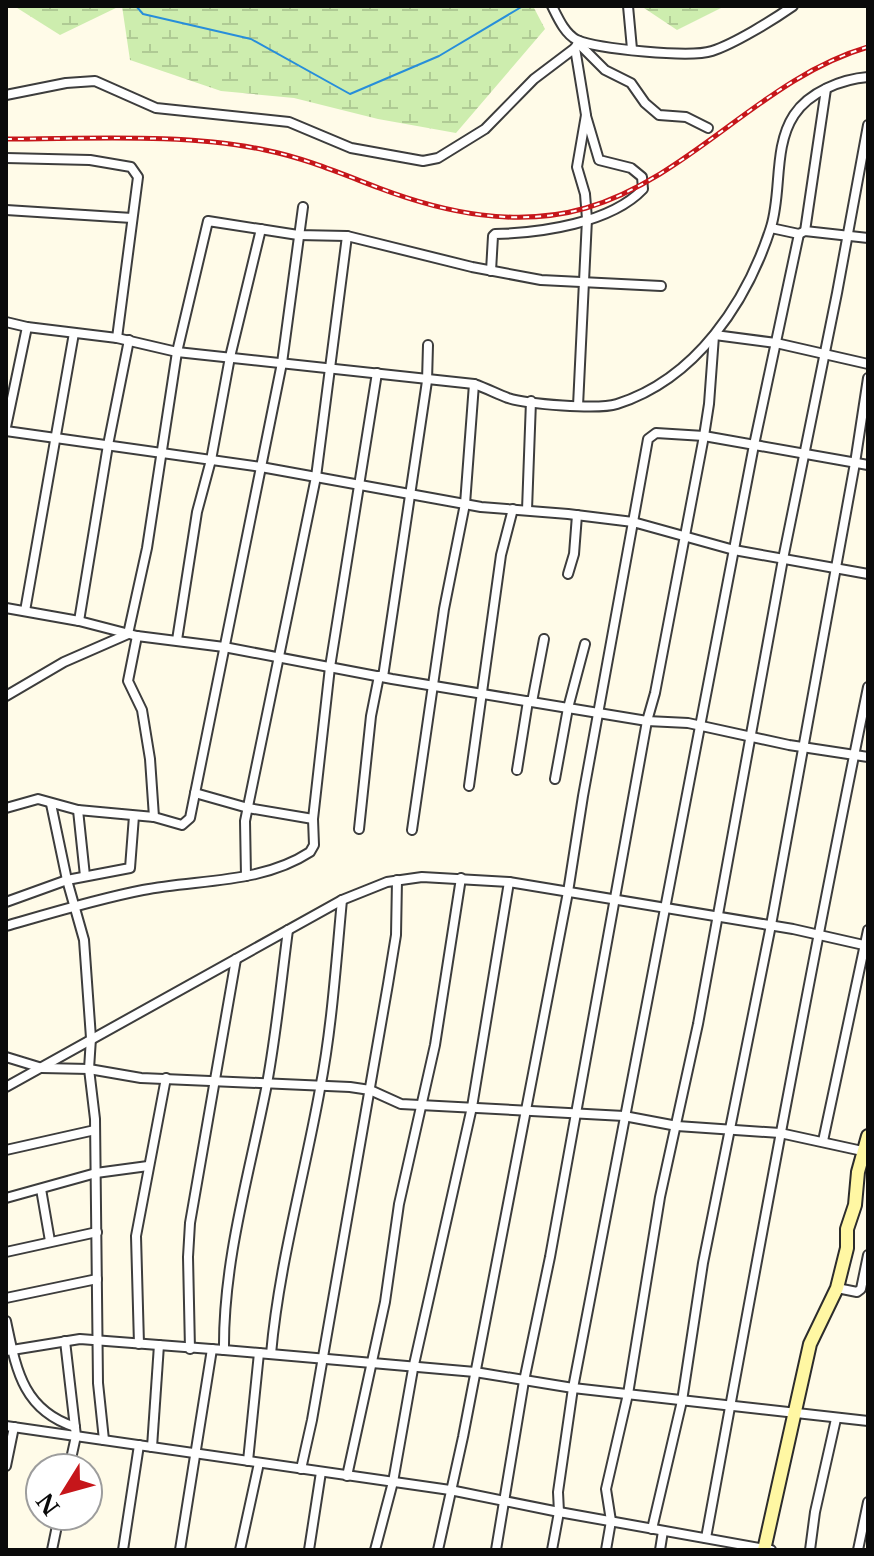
<svg xmlns="http://www.w3.org/2000/svg" width="874" height="1556" font-family="'Libre Baskerville',serif">
<defs>
<pattern id="wetland-marsh" width="20" height="14" patternUnits="userSpaceOnUse" patternTransform="scale(2)"><rect width="20" height="14" fill="#cdedae"/><path d="M1 5h8M5 5V1M11 12h8M15 12V8" fill="none" stroke="#afca94"/></pattern>
</defs>
<rect width="100%" height="100%" fill="#fffbe8"/>
<!-- wetland -->
<g fill="url(#wetland-marsh)">
<path d="M14,6H120L60,35Z"/>
<path d="M122,6H533L545,29L456,133L378,119L294,98L221,91L130,60Z"/>
<path d="M641,6H725L677,30Z"/>
</g>
<g fill="none" stroke-linecap="round" stroke-linejoin="round">
<!-- stream -->
<path stroke="#278eda" stroke-width="2" d="M136,6L143,14L251,39L350,94L439,56L523,6"/>
<!-- street casing -->
<g stroke="#3d3d3d" stroke-width="12">
<g id="street">
<path d="M552,6C558,18 565,34 577,40C598,49 690,58 712,51C734,44 773,20 793,6"/>
<path d="M628,6L632,49"/>
<path d="M578,43L605,70L631,83L645,103L659,115L686,117L708,128"/>
<path d="M575,48L586,115L577,167L585,194L587,219L578,406"/>
<path d="M6,95L66,83L95,81L156,108L289,122L351,148L423,161L438,158L485,129L534,79L575,48L579,41"/>
<path d="M6,158L90,160L131,167L138,177L117,338"/>
<path d="M6,210L132,218"/>
<path d="M771,228L799,234L805,231L868,238"/>
<path d="M805,231L826,89"/>
<path d="M491,271L493,236L495,234C541,233 611,223 643,189L642,177L631,168L599,160L586,116"/>
<path d="M6,322L27,327L117,338L177,352L474,384C486,388 497,394 508,398C527,404 598,410 617,404C696,379 747,302 771,227C782,192 773,147 794,115C809,92 842,79 868,77"/>
<path d="M715,335L776,343L868,364"/>
<path d="M6,427L27,327"/>
<path d="M6,431L261,467L282,363L303,207"/>
<path d="M527,510L531,401"/>
<path d="M568,574L574,554L577,515"/>
<path d="M6,608L79,621L137,636L224,647L392,679L647,721L688,723L789,745L868,757"/>
<path d="M25,611L74,333"/>
<path d="M79,621L108,445L129,340"/>
<path d="M137,636L128,681L142,710L150,759L154,817"/>
<path d="M177,640L197,512L211,460L230,357L261,229"/>
<path d="M383,677L427,381L428,345"/>
<path d="M6,696L64,662L128,634L147,548L177,352L208,221L298,235L347,236L472,267L541,280L661,286"/>
<path d="M532,702L544,639"/>
<path d="M517,770L528,701"/>
<path d="M555,779L568,708L585,644"/>
<path d="M469,786L501,555L513,509"/>
<path d="M195,793L248,808L313,819"/>
<path d="M51,804L67,880L84,940L91,1038L89,1069L95,1119L98,1383L104,1440"/>
<path d="M6,808L38,799L78,810L154,817L182,825L190,818L261,467L481,507L568,514L633,522L648,439L656,433L704,436L868,465"/>
<path d="M78,810L85,876"/>
<path d="M359,829L371,716L379,676"/>
<path d="M412,830L444,609L465,504L474,384"/>
<path d="M246,876L245,821L316,477L347,236"/>
<path d="M6,902L67,880L130,868L134,816"/>
<path d="M6,926C51,913 97,899 143,890C199,879 261,884 310,852L314,845L313,819L330,667L377,373"/>
<path d="M6,1057L42,1068L89,1069L141,1078L350,1087L370,1090L401,1104L624,1116L677,1126L780,1133L867,1152"/>
<path d="M6,1087L342,900L387,882L422,877L509,882L793,929L868,946"/>
<path d="M823,1141L868,930"/>
<path d="M6,1150L95,1130"/>
<path d="M41,1189L50,1241"/>
<path d="M6,1198L96,1173L148,1166"/>
<path d="M6,1252L97,1232"/>
<path d="M837,1288L857,1292L861,1289L868,1255"/>
<path d="M6,1298L97,1279"/>
<path d="M6,1321C16,1368 22,1410 75,1427"/>
<path d="M65,1341L76,1436L69,1468"/>
<path d="M139,1344L136,1236L166,1078"/>
<path d="M190,1349L188,1257L190,1223L236,959"/>
<path d="M224,1350C223,1262 249,1175 266,1089C276,1037 281,983 288,930"/>
<path d="M6,1351L80,1339L224,1350L475,1372L573,1388L868,1421"/>
<path d="M271,1354C279,1264 304,1178 320,1089C332,1027 336,963 342,900"/>
<path d="M6,1426L450,1490L559,1512L771,1550"/>
<path d="M152,1447L159,1345"/>
<path d="M248,1461L259,1353"/>
<path d="M6,1466L14,1427"/>
<path d="M301,1469L312,1420L388,984L396,935L397,880"/>
<path d="M347,1476L385,1302L399,1204L435,1045L461,878"/>
<path d="M652,1529L682,1401L703,1263L771,925L855,463L868,378"/>
<path d="M706,1538C758,1254 810,970 868,687"/>
<path d="M52,1550L59,1516"/>
<path d="M123,1550L139,1445"/>
<path d="M180,1550L212,1349"/>
<path d="M240,1550L259,1463"/>
<path d="M309,1550L321,1472"/>
<path d="M375,1550L393,1482L413,1369L472,1107L509,882"/>
<path d="M438,1550L463,1437L568,892L583,796L633,522L734,550L868,574"/>
<path d="M496,1550L524,1381L550,1257L647,721L655,693L704,436L709,404L714,336"/>
<path d="M552,1550L559,1512L558,1492L573,1388L754,445L799,234"/>
<path d="M606,1550L611,1521L606,1489L628,1394L660,1197L698,1024L783,559L837,293L868,125"/>
<path d="M660,1550L663,1531"/>
<path d="M810,1550L815,1512L836,1419"/>
<path d="M858,1550L868,1502"/>
</g>
</g>
<!-- secondary casing -->
<g stroke="#2c2c2c" stroke-width="16">
<path id="secondary" d="M764,1550L810,1344L837,1288L847,1248V1229L855,1205L858,1172L868,1136"/>
</g>
<!-- street -->
<use href="#street" stroke="#fff" stroke-width="8"/>
<!-- secondary -->
<use href="#secondary" stroke="#fff7a3" stroke-width="12"/>
<!-- rail casing -->
<g stroke="#c6161a" stroke-width="5">
<path id="rail" d="M6,139C89,139 185,133 265,150C305,158 342,174 379,188C445,213 517,228 586,208C693,176 762,78 868,47"/>
</g>
<!-- rail -->
<use href="#rail" stroke="#fff" stroke-width="2" stroke-dasharray="6" stroke-linecap="butt"/>
</g>
<!-- border -->
<rect width="874" height="1556" fill="none" stroke="#0a0a0a" stroke-width="16"/>
<!-- north arrow -->
<g transform="translate(64 1492) rotate(233)"><circle r="38" fill="#ffffff" stroke="#9d9d9d" stroke-width="2"/>
<path d="M0-6L14 30L0 20L-14 30Z" fill="#c6161a"/>
<text y="-12" font-size="22" font-weight="bold" text-anchor="middle" fill="#0a0a0a">N</text>
</g>
</svg>
